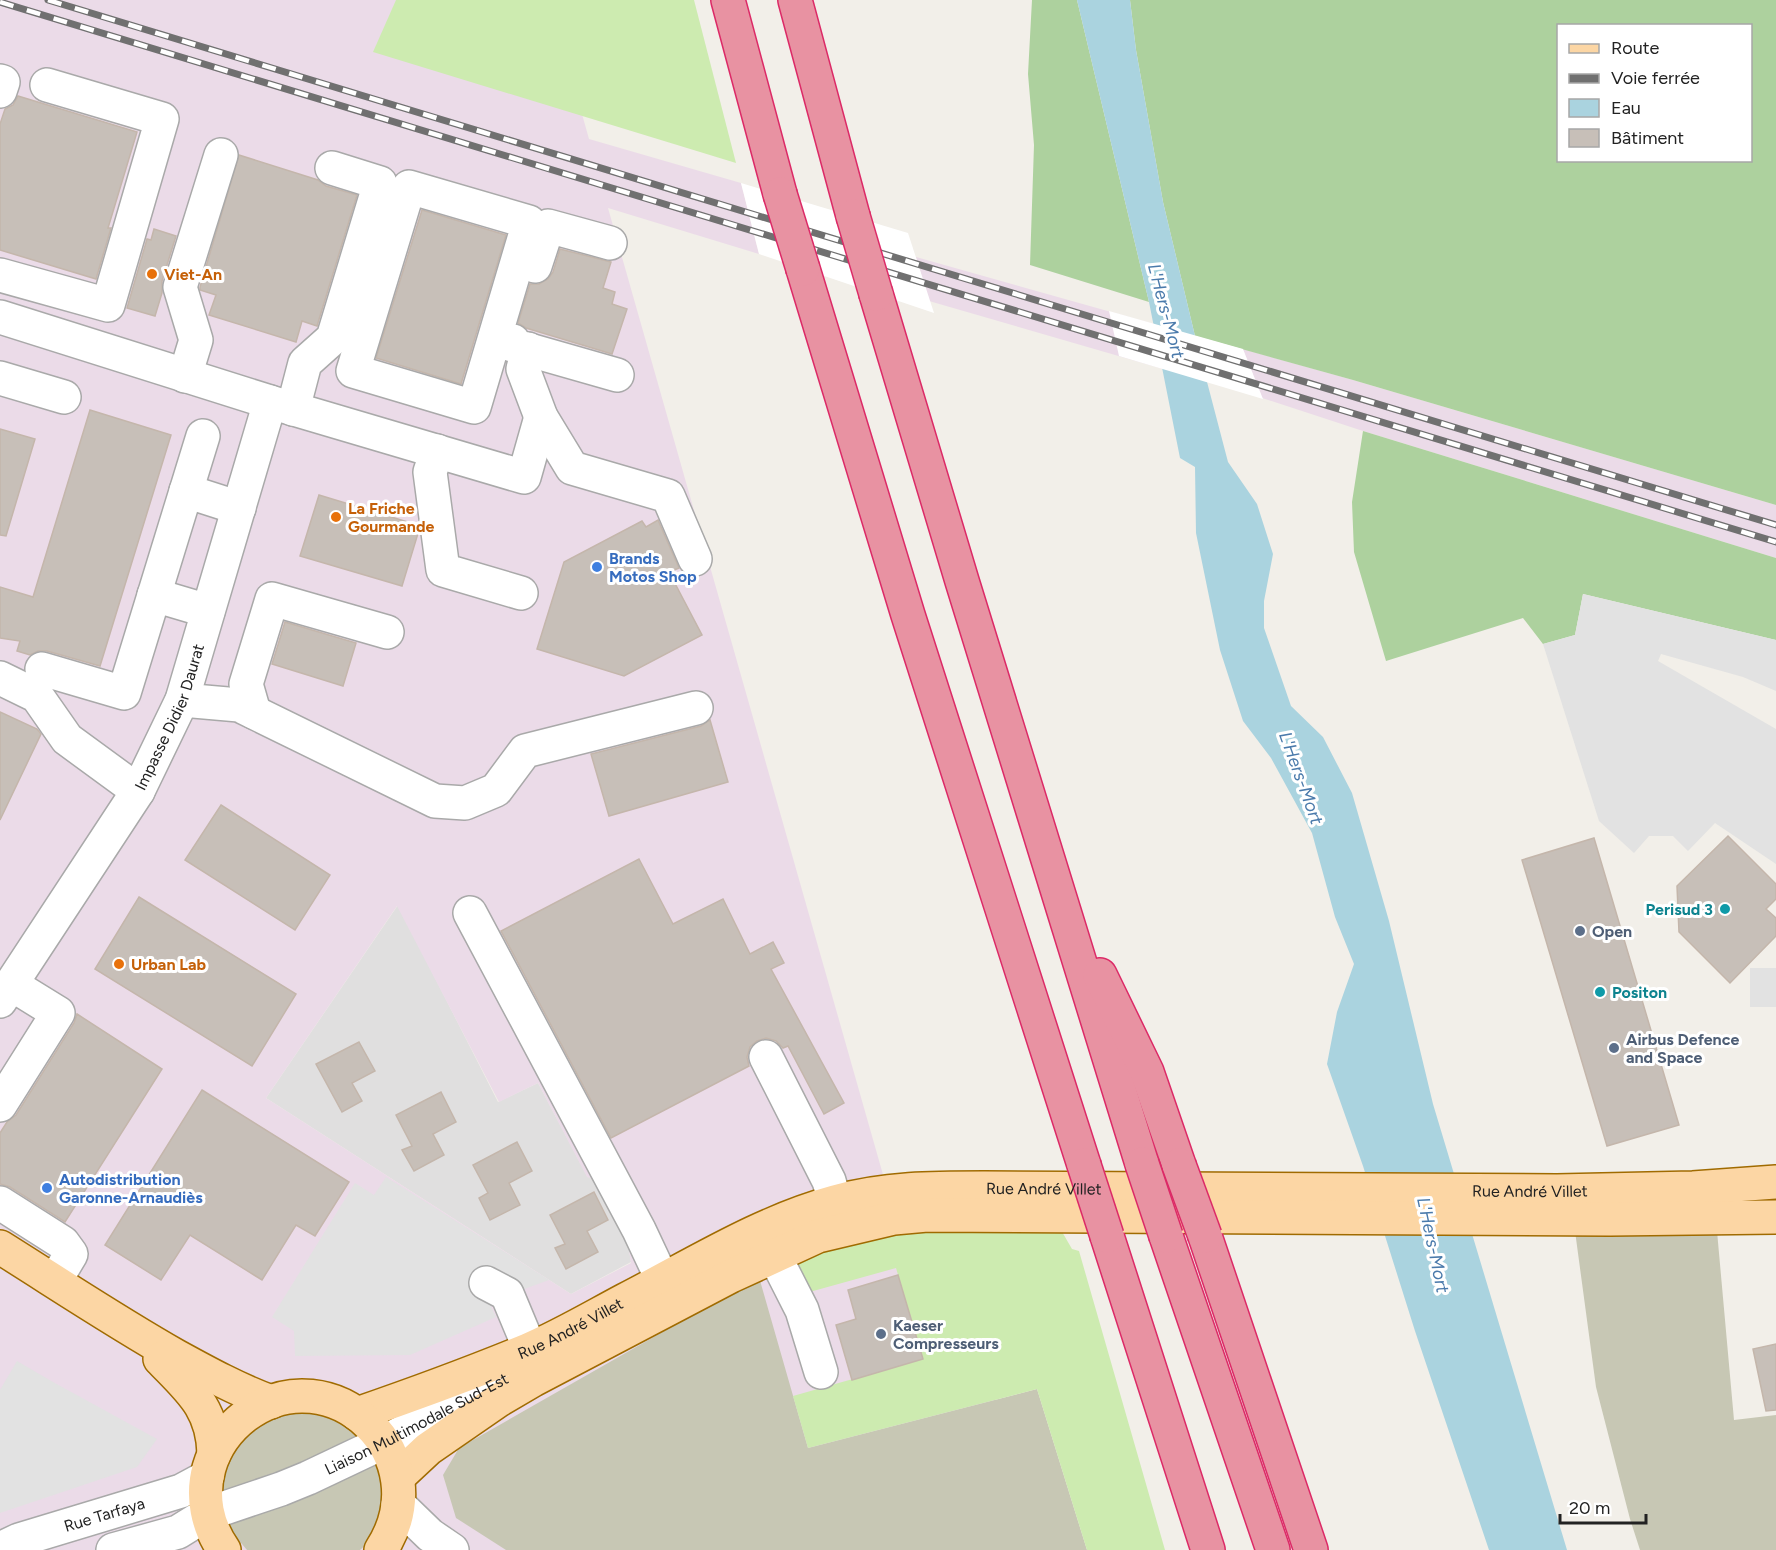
<svg xmlns="http://www.w3.org/2000/svg" width="1776" height="1550" font-family="Figtree,sans-serif">
<rect width="100%" height="100%" fill="#f2efe9"/>
<!-- residential -->
<path fill="#e0dfdf" d="M398,905L498,1102L538,1083L587,1176L603,1182L625,1226L631,1262L571,1294L266,1098Z"/>
<!-- industrial -->
<g fill="#ebdbe8" fill-rule="evenodd">
<path d="M0,0H550L589,139L741,183L759,254L608,208L905,1252L1087,1550H0ZM397,906L499,1102L538,1083L587,1177L603,1182L625,1226L631,1263L571,1294L266,1098Z"/>
<path d="M916,257L1353,380L1776,505V558L1363,431L1253,395L929,301Z"/>
</g>
<!-- construction -->
<g fill="#c7c7b4">
<path d="M1575,1231H1717L1734,1420L1776,1415V1550H1640L1630,1519L1596,1387Z"/>
<path d="M759,1277L808,1448L1037,1389L1087,1550H506L456,1518L443,1475L459,1448Z"/>
<path d="M298,1410L330,1415L362,1435L379,1461L385,1487L381,1518L369,1542L360,1550H247L226,1525L220,1495L227,1460L245,1433L267,1418Z"/>
</g>
<!-- grass -->
<g fill="#cdebb0">
<path d="M396,0H694L736,163L373,52Z"/>
<path d="M1034,1225L1039,1232L1061,1230L1072,1249L1079,1251L1165,1550H1087L1037,1389L808,1448L793,1396L923,1359L896,1268L806,1293L792,1259L870,1233Z"/>
</g>
<!-- forest -->
<g fill="#add19e" fill-rule="evenodd">
<path d="M1032,0H1077L1149,302L1030,265L1034,145L1028,74Z"/>
<path d="M1130,0H1776V505L1353,380L1195,336L1163,202L1136,50ZM1558,26H1750V160H1558Z"/>
<path d="M1363,431L1776,558V640L1583,594L1575,635L1543,644L1523,618L1386,661L1354,552L1352,502Z"/>
</g>
<!-- parking -->
<g fill="#e2e2e2">
<path d="M1583,594L1776,640V691L1743,677L1661,654L1658,661L1776,729V864L1715,823L1688,851L1673,836H1649L1634,853L1599,821L1543,644L1575,635Z"/>
<rect x="1750" y="968" width="26" height="39"/>
<path d="M386,1177L549,1280L489,1302L496,1317L410,1355L295,1356L294,1331L272,1317L355,1183L374,1195Z"/>
<path d="M17,1361L53,1382L157,1439L137,1467L0,1513V1390Z"/>
</g>
<!-- water -->
<path fill="#aad3df" d="M1077,0H1130L1136,50L1163,202L1195,336L1228,462L1257,504L1273,554L1264,601V628L1291,706L1323,737L1352,793L1389,921L1433,1104L1567,1550H1489L1415,1331L1363,1166L1327,1064L1337,1012L1354,964L1335,917L1312,833L1271,758L1243,721L1220,650L1196,533L1195,467L1180,458L1149,302Z"/>
<!-- pier -->
<g fill="#fff">
<path d="M741,183L908,233L934,313L759,254Z"/>
<path d="M1109,311L1243,349L1263,399L1119,356Z"/>
</g>
<!-- building -->
<g fill="#c7bfb8" stroke="#c4b6ab" stroke-width="1.5">
<path d="M18,96L137,132L108,228H111L96,279L0,250V124L5,109L13,105Z"/>
<path d="M239,155L318,180L326,186L357,195L317,326L302,321L296,342L209,315L216,295L200,290V287Z"/>
<path d="M422,210L506,235L461,384L376,358Z"/>
<path d="M154,229L176,236L162,281V293L155,316L127,308L147,239L151,240Z"/>
<path d="M560,249L611,262L603,288L615,292L612,304L627,309L612,354L526,328L518,323L530,284H539L548,279L553,272Z"/>
<path d="M90,410L171,435L100,666L47,651H38L30,655L17,651L20,641L0,638V587L33,597Z"/>
<path d="M0,429L35,439L6,536L0,535Z"/>
<path d="M319,495L418,525L419,530L402,586L300,556Z"/>
<path d="M658,520L679,568L669,572L702,635L624,676L537,649L564,562L642,521L646,527Z"/>
<path d="M285,622L356,643L343,686L272,664Z"/>
<path d="M0,712L37,729L41,734L0,820Z"/>
<path d="M710,720L728,782L609,816L591,754L701,726Z"/>
<path d="M221,805L330,875L295,930L185,860Z"/>
<path d="M1728,836L1776,884V899L1766,909L1776,918V936L1730,983L1679,932L1677,886Z"/>
<path d="M1594,838L1679,1125L1607,1146L1522,860Z"/>
<path d="M639,859L673,924L723,899L750,954L773,942L784,963L771,969L844,1103L824,1114L788,1046L783,1048L776,1041L766,1038L757,1041L750,1047L747,1057L749,1066L611,1138L501,931Z"/>
<path d="M139,897L296,994L252,1066L95,969Z"/>
<path d="M77,1014L162,1069L65,1222L10,1187L0,1184V1133L7,1122L16,1115L74,1023Z"/>
<path d="M359,1042L375,1071L352,1083L362,1101L342,1112L316,1064Z"/>
<path d="M202,1090L349,1182L315,1236L296,1225L262,1280L190,1235L161,1280L105,1245Z"/>
<path d="M441,1092L456,1122L433,1134L444,1155L414,1171L402,1150L412,1146L396,1115Z"/>
<path d="M517,1142L532,1171L509,1183L520,1205L490,1220L479,1198L488,1193L473,1165Z"/>
<path d="M594,1192L608,1220L587,1231L598,1252L566,1269L555,1248L565,1244L550,1215Z"/>
<path d="M898,1275L923,1359L852,1380L836,1325L856,1319L848,1290Z"/>
<path d="M1776,1344V1410L1766,1411L1753,1349Z"/>
</g>
<g fill="none" stroke-linecap="round" stroke-linejoin="round">
<!-- minor casing -->
<g stroke="#a9a9a9" stroke-width="36">
<g id="minor">
<path d="M0,81L3,82L0,91"/>
<path d="M409,187L529,222L474,407L353,371Z"/>
<path d="M535,266L548,226L610,243"/>
<path d="M0,275L108,305L162,119L47,85"/>
<path d="M0,317L270,402"/>
<path d="M513,341L512,345L617,375"/>
<path d="M528,349L523,369L541,417L572,468L668,496L695,559"/>
<path d="M185,376L196,340L180,287L221,155"/>
<path d="M0,378L64,397"/>
<path d="M293,409L305,363L333,338L380,183L332,168"/>
<path d="M437,451L430,472L443,570L521,593"/>
<path d="M186,491L239,508"/>
<path d="M154,595L208,611"/>
<path d="M42,669L124,693L203,436"/>
<path d="M0,678L37,696L67,739L138,791"/>
<path d="M182,700L239,705L435,801L465,803L496,790L525,751L696,708"/>
<path d="M254,712L246,684L272,599L387,632"/>
<path d="M470,913L639,1230L663,1281"/>
<path id="s1" d="M0,1001L138,791L182,700L270,402L524,477L541,417"/>
<path d="M766,1057L829,1181L835,1202"/>
<path d="M0,1105L58,1013L11,984"/>
<path d="M0,1203L63,1243L71,1254L55,1281"/>
<path d="M774,1255L802,1310L821,1372"/>
<path d="M486,1283L507,1294L530,1349"/>
<path d="M398,1504L430,1535L452,1550"/>
<path id="s2" d="M0,1549L19,1540L181,1491L207,1477"/>
<path id="s3" d="M113,1550L178,1532L207,1514L281,1489L308,1478L384,1442L535,1362"/>
</g>
</g>
<!-- major casing -->
<g stroke="#a06b00" stroke-width="36">
<g id="major">
<path d="M0,1247C59,1284 116,1322 176,1356C207,1373 238,1390 271,1402"/>
<path d="M160,1359C190,1390 213,1408 214,1454"/>
<path id="s4" d="M357,1414C415,1394 472,1373 528,1350C561,1336 593,1317 625,1300C693,1265 761,1222 835,1202C884,1188 934,1188 984,1188L1557,1191L1693,1188L1776,1182"/>
<path d="M398,1477L428,1449L499,1400L533,1380L731,1276L818,1236L894,1218L927,1215L1610,1219L1776,1217"/>
<path d="M224,1550C207,1526 201,1496 209,1468C215,1447 228,1429 245,1416C332,1351 442,1457 381,1550"/>
</g>
</g>
<!-- highway casing -->
<g stroke="#dc2a67" stroke-width="36">
<g id="highway">
<path d="M728,0L780,194"/>
<path d="M795,0L853,216"/>
<path d="M803,269L908,615L1084,1165"/>
<path d="M876,294L962,581L1142,1164"/>
<path d="M1100,975L1147,1072L1179,1165"/>
<path d="M1107,1236L1208,1550"/>
<path d="M1166,1236L1273,1550"/>
<path d="M1205,1236L1311,1550"/>
</g>
</g>
<!-- minor -->
<use href="#minor" stroke="#fff" stroke-width="33"/>
<!-- major -->
<use href="#major" stroke="#fcd6a4" stroke-width="33"/>
<!-- highway -->
<use href="#highway" stroke="#e892a2" stroke-width="33"/>
<!-- rail casing -->
<g stroke="#707070" stroke-width="7">
<g id="rail">
<path d="M48,0L1776,525"/>
<path d="M0,2L1776,542"/>
</g>
</g>
<!-- rail -->
<use href="#rail" stroke="#fff" stroke-width="4.5" stroke-dasharray="14" stroke-linecap="butt"/>
<!-- highway-bridge casing -->
<g stroke="#dc2a67" stroke-width="36" stroke-linecap="butt">
<g id="highway-bridge">
<path d="M780,194L803,269"/>
<path d="M853,216L876,294"/>
<path d="M1142,1164L1166,1236"/>
<path d="M1084,1165L1107,1236"/>
<path d="M1179,1165L1205,1236"/>
</g>
</g>
<!-- highway-bridge -->
<use href="#highway-bridge" stroke="#e892a2" stroke-width="33"/>
</g>
<!-- markers -->
<g fill="#e8710a" stroke="#fff" stroke-width="2">
<circle cx="152" cy="274" r="6"/>
<circle cx="336" cy="517" r="6"/>
<circle cx="119" cy="964" r="6"/>
</g>
<g fill="#3f7fe0" stroke="#fff" stroke-width="2">
<circle cx="597" cy="567" r="6"/>
<circle cx="47" cy="1188" r="6"/>
</g>
<g fill="#0f9aa8" stroke="#fff" stroke-width="2">
<circle cx="1725" cy="909" r="6"/>
<circle cx="1600" cy="992" r="6"/>
</g>
<g fill="#5c6f8a" stroke="#fff" stroke-width="2">
<circle cx="1580" cy="931" r="6"/>
<circle cx="1614" cy="1048" r="6"/>
<circle cx="881" cy="1334" r="6"/>
</g>
<g text-anchor="middle" dominant-baseline="central" stroke-width="6" stroke-linejoin="round" paint-order="stroke">
<!-- food labels -->
<g font-size="16" font-weight="bold" fill="#c56008" stroke="#fff" text-anchor="start">
<text x="164" y="274">Viet-An</text>
<text x="348" y="508">La Friche<tspan x="348" dy="18">Gourmande</tspan></text>
<text x="131" y="964">Urban Lab</text>
</g>
<!-- shop labels -->
<g font-size="16" font-weight="bold" fill="#366cbe" stroke="#fff" text-anchor="start">
<text x="609" y="558">Brands<tspan x="609" dy="18">Motos Shop</tspan></text>
<text x="59" y="1179">Autodistribution<tspan x="59" dy="18">Garonne-Arnaudiès</tspan></text>
</g>
<!-- street labels -->
<g font-size="16" fill="#222" stroke="#fff">
<text stroke="none"><textPath href="#s1" startOffset="332">Impasse Didier Daurat</textPath></text>
<text stroke="none"><textPath href="#s4" startOffset="734">Rue André Villet</textPath></text>
<text stroke="none"><textPath href="#s4" startOffset="1220">Rue André Villet</textPath></text>
<text stroke="none"><textPath href="#s4" startOffset="230">Rue André Villet</textPath></text>
<text stroke="none"><textPath href="#s3" startOffset="330">Liaison Multimodale Sud-Est</textPath></text>
<text stroke="none"><textPath href="#s2" startOffset="110">Rue Tarfaya</textPath></text>
</g>
<!-- culture labels -->
<g font-size="16" font-weight="bold" fill="#0d838f" stroke="#fff" text-anchor="end">
<text x="1713" y="909">Perisud 3</text>
<text x="1612" y="992" text-anchor="start">Positon</text>
</g>
<!-- service labels -->
<g font-size="16" font-weight="bold" fill="#4e5e75" stroke="#fff" text-anchor="start">
<text x="1592" y="931">Open</text>
<text x="1626" y="1039">Airbus Defence<tspan x="1626" dy="18">and Space</tspan></text>
<text x="893" y="1325">Kaeser<tspan x="893" dy="18">Compresseurs</tspan></text>
</g>
<!-- water labels -->
<g font-size="18" font-style="italic" fill="#4a7aab" stroke="#fff">
<text transform="translate(1166 311) rotate(75)">L'Hers-Mort</text>
<text transform="translate(1301 778) rotate(70)">L'Hers-Mort</text>
<text transform="translate(1433 1245) rotate(78)">L'Hers-Mort</text>
</g>
</g>
<!-- legend -->
<rect x="1557" y="24" width="195" height="138" fill="#ffffff" stroke="#a7a7a7" stroke-width="1.5"/>
<rect x="1569" y="44" width="30" height="9" fill="#fcd6a4" stroke="#a7a7a7" stroke-width="1.5"/>
<text x="1611" y="54" font-size="18" fill="#222222">Route</text>
<rect x="1569" y="74" width="30" height="9" fill="#707070" stroke="#a7a7a7" stroke-width="1.5"/>
<text x="1611" y="84" font-size="18" fill="#222222">Voie ferrée</text>
<rect x="1569" y="99" width="30" height="18" fill="#aad3df" stroke="#a7a7a7" stroke-width="1.5"/>
<text x="1611" y="114" font-size="18" fill="#222222">Eau</text>
<rect x="1569" y="129" width="30" height="18" fill="#c7bfb8" stroke="#a7a7a7" stroke-width="1.5"/>
<text x="1611" y="144" font-size="18" fill="#222222">Bâtiment</text>
<!-- scale -->
<path d="M1560 1514v9h86v-9" fill="none" stroke="#222222" stroke-width="3"/>
<text x="1569" y="1514" font-size="18" fill="#222222" stroke="#ffffff" stroke-width="4.5" paint-order="stroke">20 m</text>
</svg>
